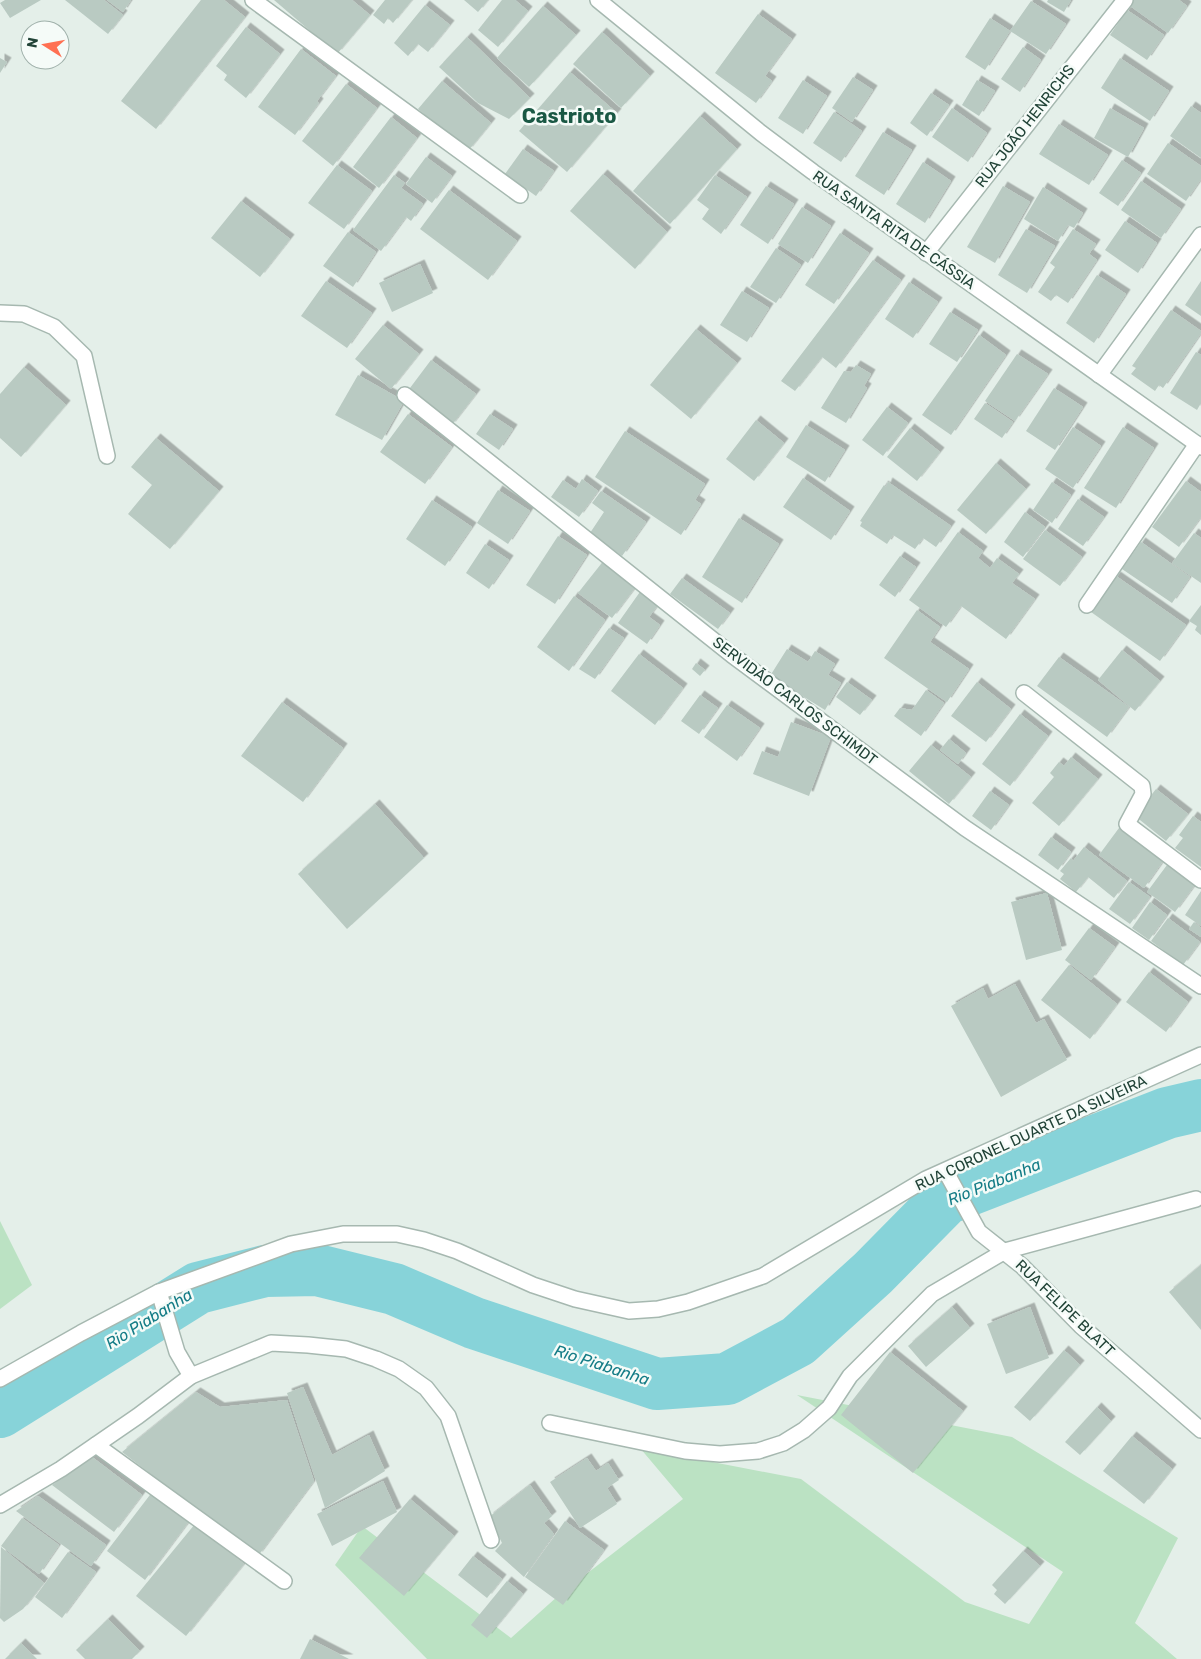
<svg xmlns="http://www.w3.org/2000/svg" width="1201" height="1659" font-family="Rubik,sans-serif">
<defs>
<filter id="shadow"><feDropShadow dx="4.5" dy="-4.5" stdDeviation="0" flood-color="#0004"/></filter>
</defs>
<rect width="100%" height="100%" fill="#e4efe9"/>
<!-- green -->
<g fill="#bbe2c3">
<path d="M0,1221L32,1285L0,1309Z"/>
<path d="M797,1395L1012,1437L1178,1538L1135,1623L1177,1659H427L335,1565L362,1526L511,1638L558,1596L683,1499L640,1448L801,1479L965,1602L1029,1624L1063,1572Z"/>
</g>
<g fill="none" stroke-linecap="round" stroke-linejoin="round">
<!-- river -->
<path stroke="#87d3d9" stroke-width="52" d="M0,1412L198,1288L265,1271L317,1270L394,1289L474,1323L657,1384L727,1379L798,1341L873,1273L946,1199L1167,1113L1201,1105"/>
</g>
<!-- building -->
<g fill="#b9cac2" filter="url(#shadow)">
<path d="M5,0H41L10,18L0,3Z"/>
<path d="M65,0H104L123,15L108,34Z"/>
<path d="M107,0H131L123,12Z"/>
<path d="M201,0H224L245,17L156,129L121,101Z"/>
<path d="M274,0H352L370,15L337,54Z"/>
<path d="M385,0H412L393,23L388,18L384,24L373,15Z"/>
<path d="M464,0H488L478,12Z"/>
<path d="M502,0H515L528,11L498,47L478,30Z"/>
<path d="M1048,0H1071L1064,12L1047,2Z"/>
<path d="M1128,0H1179L1187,6L1168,33L1126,3Z"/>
<path d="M1031,1L1066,24L1046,54L1010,31L985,70L965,57L990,18L1010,31Z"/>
<path d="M425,5L450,25L428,52L418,44L408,56L394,43Z"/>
<path d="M543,6L576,35L529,87L497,58Z"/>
<path d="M1127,10L1164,35L1147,60L1110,35Z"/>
<path d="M758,14L792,39L765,76L772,81L756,103L715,73Z"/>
<path d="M246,27L280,54L246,98L224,80L227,75L216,66Z"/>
<path d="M602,32L650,76L621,108L573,64Z"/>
<path d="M467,37L530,98L509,119L478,103L439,67Z"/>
<path d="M1023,47L1041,60L1020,92L1001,79Z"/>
<path d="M301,49L336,76L317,101L319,103L295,135L258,107Z"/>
<path d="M0,58L7,62L0,73Z"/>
<path d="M1120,58L1169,91L1150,121L1101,88Z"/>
<path d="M570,72L617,113L567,172L519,131Z"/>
<path d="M853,77L873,90L852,122L832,108Z"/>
<path d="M803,80L827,96L803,134L778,118Z"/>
<path d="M977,80L995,91L979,116L962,105Z"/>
<path d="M442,81L491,123L468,151L418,109Z"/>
<path d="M346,84L377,108L333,166L302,141Z"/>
<path d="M931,93L949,105L927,136L910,123Z"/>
<path d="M1191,106L1201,113V158L1170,136Z"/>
<path d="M952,108L987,133L968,162L932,137Z"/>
<path d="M1110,108L1144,128L1128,157L1094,138Z"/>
<path d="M834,112L862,131L841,162L813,143Z"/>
<path d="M700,116L737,149L670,224L633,191Z"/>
<path d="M391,117L417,138L379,188L353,167Z"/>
<path d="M1059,124L1108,155L1089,185L1039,154Z"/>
<path d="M883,132L912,150L884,195L855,176Z"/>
<path d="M1168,143L1201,166V179L1186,201L1147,174Z"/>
<path d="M523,149L554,171L536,196L505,174Z"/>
<path d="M426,157L452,176L432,203L406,184Z"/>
<path d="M1122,160L1141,173L1118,206L1099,193Z"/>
<path d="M923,162L951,181L925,223L896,204Z"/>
<path d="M337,165L372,191L344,229L308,203Z"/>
<path d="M603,174L667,232L635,269L570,211Z"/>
<path d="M394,175L405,183L401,188L423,204L411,221L406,217L381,251L353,230Z"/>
<path d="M715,175L747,197L721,234L702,219L709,209L697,200Z"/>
<path d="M1141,181L1181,209L1161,238L1121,210Z"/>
<path d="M766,186L794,204L768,244L740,225Z"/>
<path d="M1003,186L1030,202L995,263L967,247Z"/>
<path d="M1043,187L1083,213L1074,228L1068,225L1058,241L1024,219Z"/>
<path d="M449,190L517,241L488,280L420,229Z"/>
<path d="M241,201L290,239L260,277L211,238Z"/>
<path d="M802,207L831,226L808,263L778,244Z"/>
<path d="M1125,221L1157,243L1138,273L1105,250Z"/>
<path d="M1026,229L1055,246L1027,293L998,275Z"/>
<path d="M1073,229L1096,244L1089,254L1097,260L1068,303L1056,295L1051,301L1038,292L1055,267L1050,263Z"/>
<path d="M348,232L376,252L353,287L323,266Z"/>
<path d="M840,233L869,253L834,304L805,285Z"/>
<path d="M776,248L801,265L776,303L750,287Z"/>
<path d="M873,260L901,280L836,368L822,357L795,391L781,381Z"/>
<path d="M420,264L433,293L392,312L379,283Z"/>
<path d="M1097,275L1126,294L1094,343L1066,323Z"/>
<path d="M326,281L372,313L347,348L301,316Z"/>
<path d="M1201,281V316L1185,305Z"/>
<path d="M909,282L938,302L913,338L885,319Z"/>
<path d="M742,291L769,308L747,342L720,325Z"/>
<path d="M1171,310L1201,331V333L1163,388L1159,385L1155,391L1131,374L1136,368L1132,366Z"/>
<path d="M950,312L978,330L957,362L929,344Z"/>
<path d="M383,325L419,354L391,389L355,359Z"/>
<path d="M696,329L737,363L691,419L650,385Z"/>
<path d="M979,335L1006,355L951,435L922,415Z"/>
<path d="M1196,352L1201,355V403L1197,410L1170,393Z"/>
<path d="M1017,354L1048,374L1015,421L985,401Z"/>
<path d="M431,360L476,394L451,426L407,392Z"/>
<path d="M856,365L871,374L864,386L867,388L846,423L821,408L844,371L851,372Z"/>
<path d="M24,367L66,405L21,457L0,438V394Z"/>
<path d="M358,375L404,401L382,440L335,415Z"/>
<path d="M1054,388L1083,407L1055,450L1026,431Z"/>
<path d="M985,403L1013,422L1002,438L974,419Z"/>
<path d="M887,407L908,423L883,456L862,440Z"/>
<path d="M408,414L452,447L425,484L380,452Z"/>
<path d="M490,414L513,429L499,450L476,434Z"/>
<path d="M756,420L784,443L754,481L726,459Z"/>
<path d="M806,425L845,450L825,482L786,457Z"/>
<path d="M1073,427L1101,446L1073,488L1045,469Z"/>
<path d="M1123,427L1154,448L1116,508L1084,488Z"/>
<path d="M910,428L940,452L917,481L887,457Z"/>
<path d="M625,431L705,484L695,500L701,504L681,535L595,477Z"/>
<path d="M156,438L219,491L170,549L128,514L152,485L131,467Z"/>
<path d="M996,463L1026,489L986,534L957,510Z"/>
<path d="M803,478L850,511L831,540L783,507Z"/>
<path d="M582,479L598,491L579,517L551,497L563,480L576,489Z"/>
<path d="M1186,481L1201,492V517L1179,547L1152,527Z"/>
<path d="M888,482L951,526L936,547L923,538L915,549L893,535L887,544L860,526L862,522L860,521L884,485L886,487Z"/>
<path d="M1052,482L1071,495L1052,523L1033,510Z"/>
<path d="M498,490L530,511L508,544L477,523Z"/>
<path d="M601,491L646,522L622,556L590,533L604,512L592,503Z"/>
<path d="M1078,499L1104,517L1083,546L1058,529Z"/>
<path d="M432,500L472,527L445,566L406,539Z"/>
<path d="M1025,512L1045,527L1023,557L1004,542Z"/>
<path d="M739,518L779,544L742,603L702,577Z"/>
<path d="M1045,530L1082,557L1060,586L1023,559Z"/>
<path d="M958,532L983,551L978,558L990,568L997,558L1019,574L1012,583L1035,599L1006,639L961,606L946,627L909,600Z"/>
<path d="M1194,533L1201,538V583L1172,563Z"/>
<path d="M558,536L587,555L555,604L526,585Z"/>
<path d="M1141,542L1190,577L1172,603L1122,569Z"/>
<path d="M485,544L509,560L489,589L466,573Z"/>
<path d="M900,556L916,567L895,597L879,585Z"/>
<path d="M605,559L637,585L612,618L578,593Z"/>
<path d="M1116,576L1186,625L1160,661L1091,612Z"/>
<path d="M682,578L730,613L718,629L670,594Z"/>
<path d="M642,589L660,602L649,617L660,625L647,644L618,623Z"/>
<path d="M574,596L605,620L569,671L537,647Z"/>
<path d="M1201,605V635L1195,630L1197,626L1189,621Z"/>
<path d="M917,610L940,627L930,642L969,669L947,702L884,658Z"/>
<path d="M609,628L624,638L595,679L579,669Z"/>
<path d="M787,649L808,662L815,651L835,664L828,675L841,683L825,710L770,676Z"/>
<path d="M1122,650L1160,681L1135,711L1098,680Z"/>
<path d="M639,654L683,688L655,725L611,691Z"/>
<path d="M1059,657L1129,707L1107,737L1037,686Z"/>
<path d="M696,663L705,670L700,676L692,669Z"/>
<path d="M847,682L872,700L860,715L836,697Z"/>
<path d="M977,682L1011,709L986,742L951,716Z"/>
<path d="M926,690L944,703L921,736L894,716L900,708L912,710Z"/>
<path d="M700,695L718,708L699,734L681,721Z"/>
<path d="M282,702L343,748L303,802L241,756Z"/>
<path d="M727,705L760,728L737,761L704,737Z"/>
<path d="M1020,714L1048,736L1010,786L982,764Z"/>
<path d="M791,722L831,737L809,796L753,774L762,751L778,757Z"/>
<path d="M949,739L966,753L958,764L940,750Z"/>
<path d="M931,745L971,777L949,804L909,771Z"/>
<path d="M1071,757L1098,779L1059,826L1032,803L1054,777L1050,773L1059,762L1064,766Z"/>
<path d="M1156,789L1188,814L1166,841L1135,816Z"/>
<path d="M990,791L1009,805L991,830L972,816Z"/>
<path d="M375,804L424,858L347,929L298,874Z"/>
<path d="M1193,816L1201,822V867L1175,848L1183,838L1179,835Z"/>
<path d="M1119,828L1163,861L1144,888L1099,855Z"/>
<path d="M1051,837L1071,852L1058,870L1038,855Z"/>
<path d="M1084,847L1127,881L1114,898L1088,877L1076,892L1060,879L1064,874L1060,871L1071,858L1073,861Z"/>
<path d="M1167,865L1194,886L1175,912L1147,892Z"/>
<path d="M1129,882L1150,897L1130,924L1109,909Z"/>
<path d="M1201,891V926L1185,915Z"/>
<path d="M1047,893L1062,950L1026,960L1011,902Z"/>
<path d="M1150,902L1167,915L1149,940L1132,928Z"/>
<path d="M1168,918L1200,942L1183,965L1151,941Z"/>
<path d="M1194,922L1201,928V937L1189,929Z"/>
<path d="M1089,928L1115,947L1091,980L1065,960Z"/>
<path d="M1069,965L1117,1004L1090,1039L1041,1000Z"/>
<path d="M1149,972L1188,1002L1166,1032L1126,1002Z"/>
<path d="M1015,984L1036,1023L1044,1019L1067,1060L1001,1097L951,1006L983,988L988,999Z"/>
<path d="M1201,1265V1330L1169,1292Z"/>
<path d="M952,1307L970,1328L926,1367L908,1346Z"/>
<path d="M1030,1307L1049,1358L1006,1374L987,1324Z"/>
<path d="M1064,1350L1080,1365L1030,1421L1014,1407Z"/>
<path d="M890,1352L963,1411L913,1473L841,1415Z"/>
<path d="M303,1387L332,1455L369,1435L385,1471L325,1508L287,1393Z"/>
<path d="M196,1392L220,1407L287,1400L314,1481L258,1556L122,1452Z"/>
<path d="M1097,1407L1111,1421L1080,1455L1065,1442Z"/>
<path d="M1132,1436L1172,1469L1144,1504L1103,1471Z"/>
<path d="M92,1457L142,1495L114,1532L52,1485Z"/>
<path d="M587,1458L596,1471L608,1463L619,1480L607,1488L617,1504L580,1528L550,1482Z"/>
<path d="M383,1481L397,1512L332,1546L317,1514Z"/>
<path d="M530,1485L552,1516L544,1523L554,1534L524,1577L495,1551L502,1543L489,1517Z"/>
<path d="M153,1491L190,1520L145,1580L107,1551Z"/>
<path d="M38,1496L106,1545L91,1566L16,1511Z"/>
<path d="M410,1499L454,1536L404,1596L359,1558Z"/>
<path d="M22,1518L59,1545L39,1574L1,1546Z"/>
<path d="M565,1521L604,1550L563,1605L525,1577Z"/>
<path d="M195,1524L244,1564L186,1636L136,1596Z"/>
<path d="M1,1547L44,1583L23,1609L4,1622L0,1618Z"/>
<path d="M1023,1551L1040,1566L1005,1604L994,1594L997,1590L992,1585Z"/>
<path d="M68,1552L96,1572L62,1618L35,1597Z"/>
<path d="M473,1556L502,1579L487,1598L458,1575Z"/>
<path d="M507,1581L523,1594L487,1638L471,1625Z"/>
<path d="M108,1619L140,1651L132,1659H85L76,1650Z"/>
<path d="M310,1639L349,1659H300Z"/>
<path d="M21,1643L37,1659H5Z"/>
</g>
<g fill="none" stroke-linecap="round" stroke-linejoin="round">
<!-- minor casing -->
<g stroke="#a6b8b0" stroke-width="18">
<g id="minor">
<path d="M253,0L520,195"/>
<path d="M598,0L761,133L813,172L1201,447"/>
<path d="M926,253L1125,0"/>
<path d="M0,313L24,314L54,327L84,356L107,456"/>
<path d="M1099,375L1201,235"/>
<path d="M405,395L732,655L965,828L1201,986"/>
<path d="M1087,605L1197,444"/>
<path d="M1024,693L1142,786L1143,794L1127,824L1201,880"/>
<path d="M946,1172L979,1232L1022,1266L1081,1326L1201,1430"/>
<path d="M159,1292L177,1352L191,1376"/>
<path d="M0,1379L81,1333L159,1292L291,1244L343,1234H397L424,1240L457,1251L533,1285L575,1299L629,1311L658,1309L688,1302L763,1276L926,1179L1201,1055"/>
<path d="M550,1423L685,1451L720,1454L758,1451L783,1443L804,1430L829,1408L850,1376L932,1294L1005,1251L1196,1199"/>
<path d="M96,1445L284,1581"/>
<path d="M0,1505L61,1469L138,1416L191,1376L271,1343L308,1345L346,1349L376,1359L399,1369L426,1388L448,1416L491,1540"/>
</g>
</g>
<!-- minor -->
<use href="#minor" stroke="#fff" stroke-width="15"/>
</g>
<g text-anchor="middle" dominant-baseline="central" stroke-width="5" stroke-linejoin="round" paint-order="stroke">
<!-- street labels -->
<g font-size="15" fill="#214337" stroke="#f5fbf8">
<text transform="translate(1025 126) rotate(-52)">RUA JOÃO HENRICHS</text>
<text transform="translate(894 230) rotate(35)">RUA SANTA RITA DE CÁSSIA</text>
<text transform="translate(795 701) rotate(37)">SERVIDÃO CARLOS SCHIMDT</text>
<text transform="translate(1031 1133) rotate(-25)">RUA CORONEL DUARTE DA SILVEIRA</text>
<text transform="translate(1065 1308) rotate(44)">RUA FELIPE BLATT</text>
</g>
<!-- water labels -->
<g font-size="16" font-style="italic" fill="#147c86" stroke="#f5fbf8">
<text transform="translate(994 1182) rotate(-22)">Rio Piabanha</text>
<text transform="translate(149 1319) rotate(-32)">Rio Piabanha</text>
<text transform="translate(602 1365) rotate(18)">Rio Piabanha</text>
</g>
<!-- district labels -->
<g font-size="20" font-weight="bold" fill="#1a5844" stroke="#f5fbf8">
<text x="569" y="116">Castrioto</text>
</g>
</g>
<!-- north arrow -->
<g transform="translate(45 45) rotate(281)"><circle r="24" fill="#f5fbf8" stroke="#a0b1ab"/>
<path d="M0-4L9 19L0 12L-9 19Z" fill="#ff7052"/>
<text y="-8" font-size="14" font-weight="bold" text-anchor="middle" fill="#214337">N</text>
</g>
</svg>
